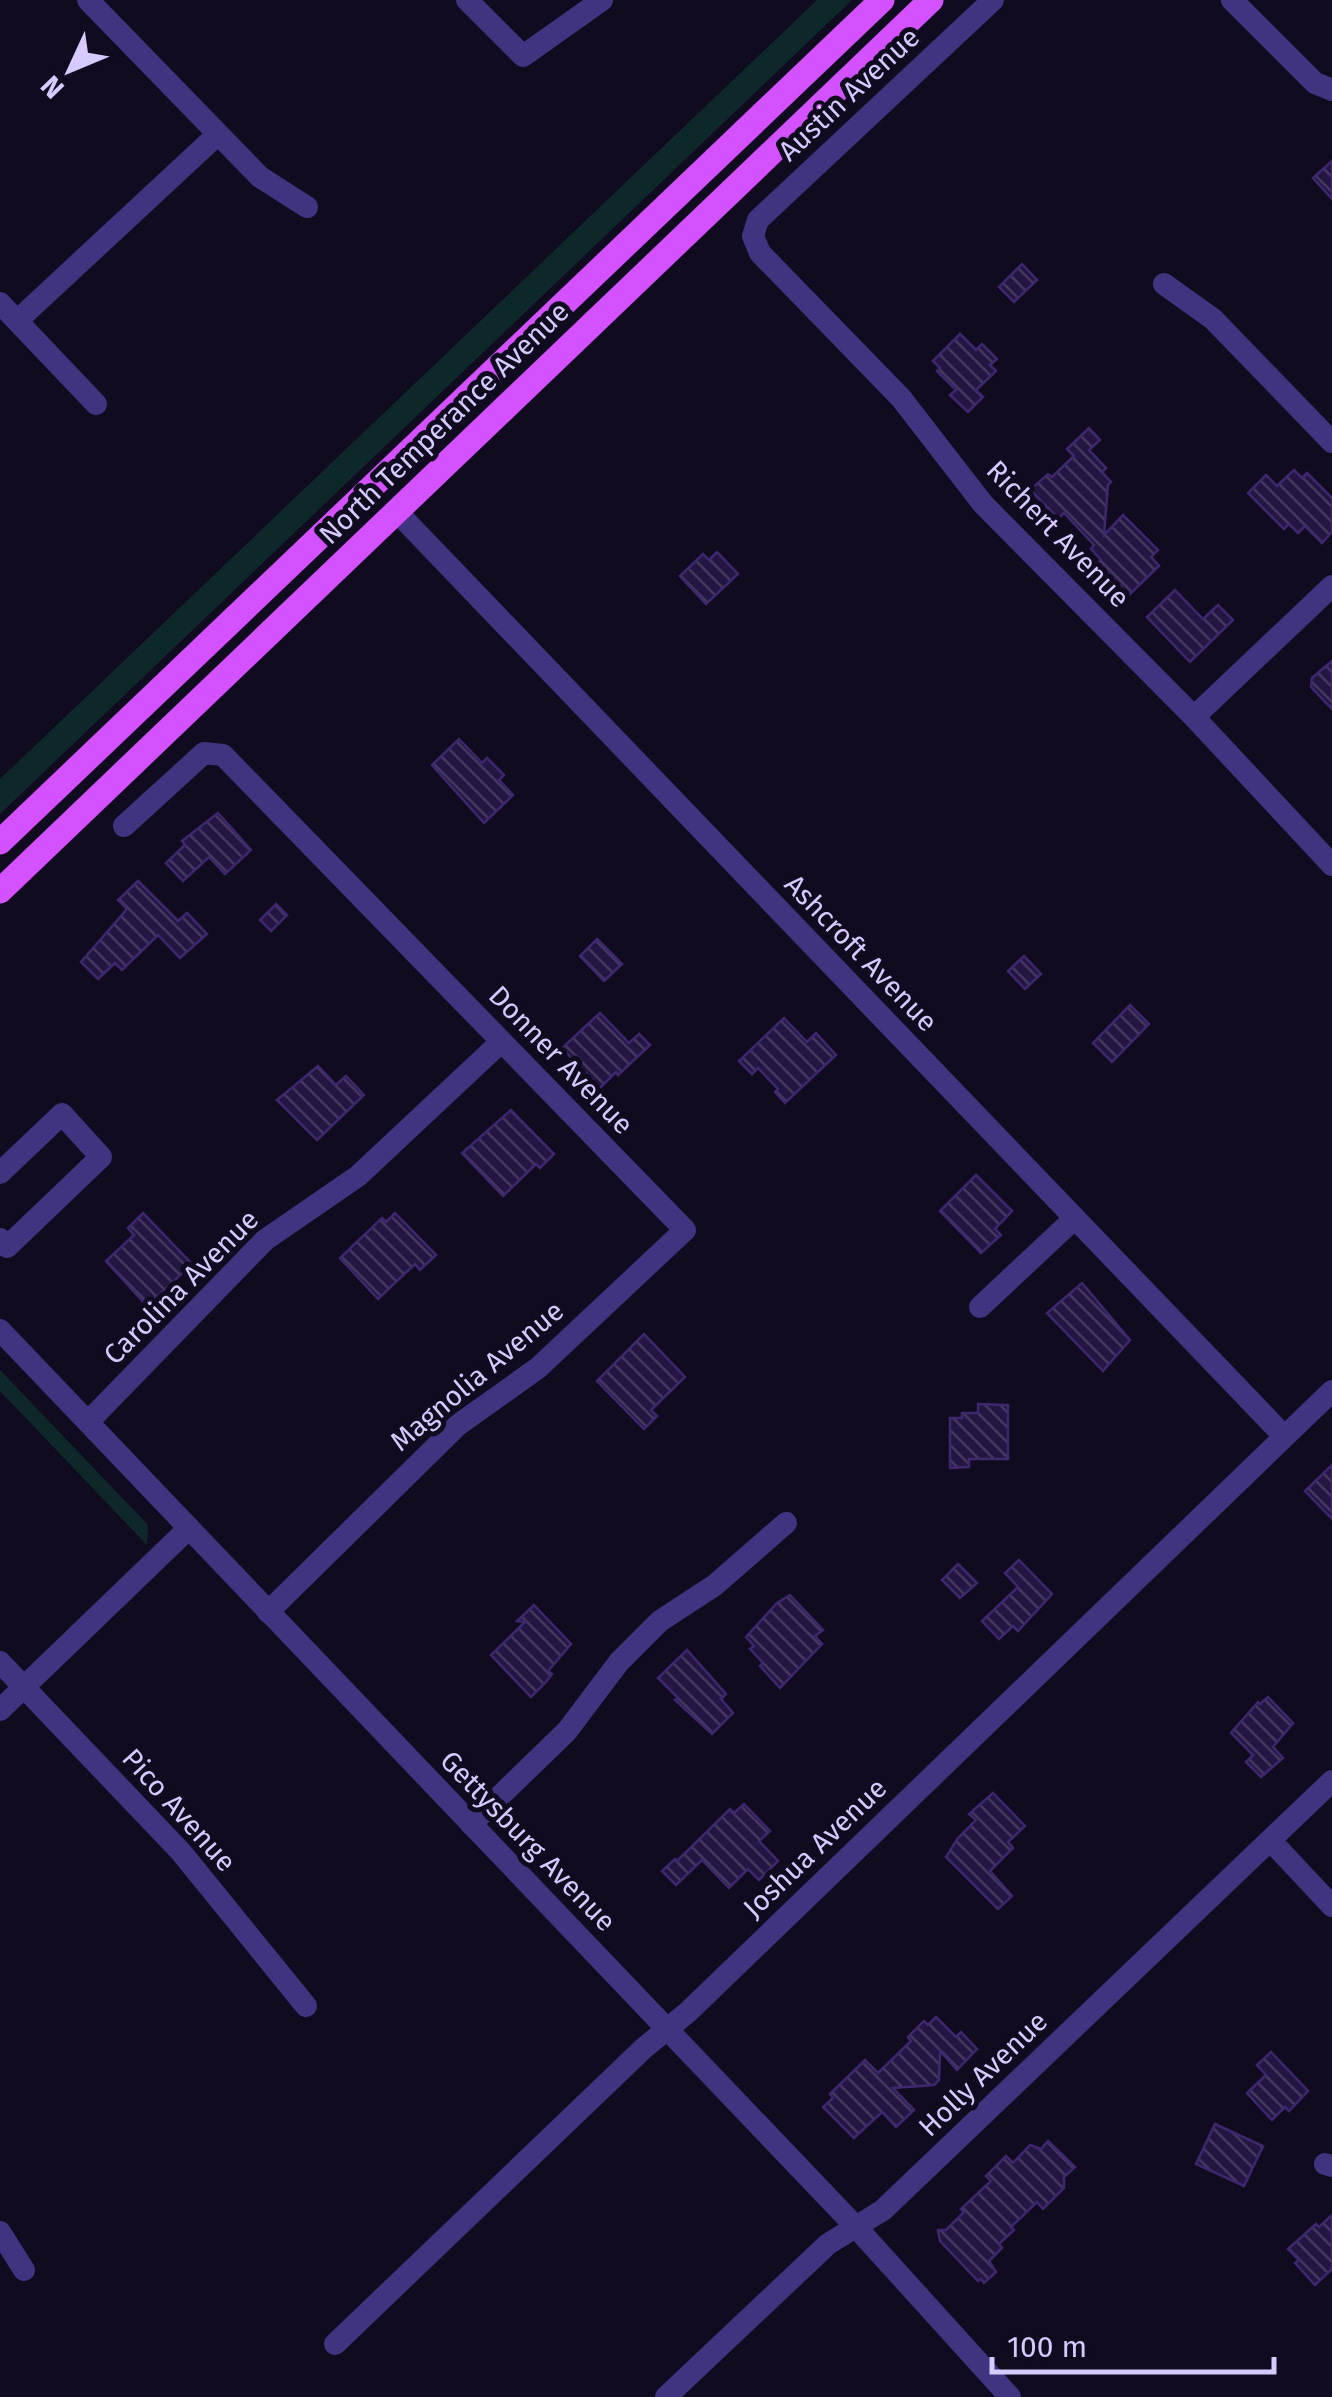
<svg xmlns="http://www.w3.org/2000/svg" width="1332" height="2397" font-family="'Fira Sans',sans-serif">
<defs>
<pattern id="building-back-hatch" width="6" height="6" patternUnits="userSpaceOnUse" patternTransform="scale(2.5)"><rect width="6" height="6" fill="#241642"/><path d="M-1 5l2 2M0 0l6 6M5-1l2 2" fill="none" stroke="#43375e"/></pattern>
</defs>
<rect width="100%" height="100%" fill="#110b20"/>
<!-- green -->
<g fill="#0e282a">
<path d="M817,0H852L0,814V779Z"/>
<path d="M0,1370L148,1525L147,1545L0,1391Z"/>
</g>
<!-- building -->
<g fill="url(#building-back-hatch)" stroke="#3e276f" stroke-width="2.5">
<path d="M1332,161V199L1313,178Z"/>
<path d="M1022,264L1037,280L1014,302L999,287Z"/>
<path d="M960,334L976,350L982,344L997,359L990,365L996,371L976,390L983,397L968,412L950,395L956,390L937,371L940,368L933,361Z"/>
<path d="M1089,428L1100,440L1089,450L1106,468L1102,472L1111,482L1108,485L1104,535L1123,515L1158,550L1151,557L1159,566L1129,595L1099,562L1101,560L1091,549L1094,545L1064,513L1058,519L1030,490L1048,474L1052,477L1074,456L1067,449Z"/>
<path d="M1294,470L1302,478L1307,473L1332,498V532L1322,543L1305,526L1298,533L1289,524L1284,529L1248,493L1266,475L1277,486Z"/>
<path d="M717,552L738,574L706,604L680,576L703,554L709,560Z"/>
<path d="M1175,590L1203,619L1218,605L1233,620L1190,662L1147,617Z"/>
<path d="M1332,661V709L1311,687L1312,678Z"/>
<path d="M459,739L482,763L487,758L504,775L499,780L513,795L484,823L432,765Z"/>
<path d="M218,813L251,850L225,874L209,857L183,881L166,863L185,845L182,841Z"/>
<path d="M138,881L178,921L187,913L207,934L180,958L158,935L122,970L115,963L98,979L81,962L127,909L118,900Z"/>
<path d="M276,904L287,915L271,931L260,920Z"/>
<path d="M597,939L622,964L604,981L580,956Z"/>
<path d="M1024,956L1041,974L1025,989L1008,971Z"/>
<path d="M1130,1005L1149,1024L1112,1062L1093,1043Z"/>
<path d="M600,1013L629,1043L639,1034L650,1045L618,1075L616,1072L600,1088L562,1048Z"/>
<path d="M784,1018L807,1042L816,1033L836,1055L785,1103L775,1092L778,1089L758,1068L752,1074L739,1061Z"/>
<path d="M318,1066L336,1085L346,1076L364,1095L317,1140L277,1100Z"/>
<path d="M511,1110L554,1154L540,1168L536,1164L503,1196L462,1153Z"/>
<path d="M976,1175L1012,1211L995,1229L1001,1235L981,1253L940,1211Z"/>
<path d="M143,1213L192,1264L147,1306L106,1261L134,1235L128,1228Z"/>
<path d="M395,1213L436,1255L420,1270L415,1264L378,1299L340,1258L382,1218L386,1222Z"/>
<path d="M1082,1283L1130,1340L1103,1371L1047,1313Z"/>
<path d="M644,1334L685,1377L651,1410L657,1416L644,1429L597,1381Z"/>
<path d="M978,1404L1008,1405V1459H969V1467L950,1468V1418H962V1413H978Z"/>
<path d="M1332,1465V1519L1305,1491Z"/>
<path d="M1019,1560L1052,1594L1018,1631L1013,1626L999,1639L982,1621L1018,1587L1005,1573Z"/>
<path d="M958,1564L977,1583L960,1598L942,1580Z"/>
<path d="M790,1595L823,1630L815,1636L822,1644L780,1688L760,1666L763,1663L750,1649L754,1646L746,1637L777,1603Z"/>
<path d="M534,1605L571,1644L548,1671L552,1674L546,1682L531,1697L491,1655L525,1622L517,1621Z"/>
<path d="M687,1650L726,1694L721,1699L733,1713L712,1734L675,1700L678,1698L658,1678Z"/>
<path d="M1268,1697L1293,1723L1273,1747L1283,1758L1261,1777L1246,1762L1253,1755L1231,1733L1258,1702L1260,1704Z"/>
<path d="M993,1793L1025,1826L1008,1842L1013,1848L990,1871L1012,1896L998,1909L946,1857L958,1838L976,1820L969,1814Z"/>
<path d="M744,1804L770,1831L759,1841L778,1861L759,1880L748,1869L729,1888L702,1860L676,1885L662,1871L675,1859L677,1861L730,1809L734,1813Z"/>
<path d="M936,2017L956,2037L961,2032L977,2049L957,2070L940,2051L939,2080L934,2085L893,2088L914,2110L896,2127L882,2112L854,2138L823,2107L833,2098L830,2094L865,2060L878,2073L911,2041L908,2037L924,2021L928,2025Z"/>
<path d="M1271,2052L1308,2091L1289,2111L1285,2107L1272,2120L1247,2093L1266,2075L1257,2065Z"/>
<path d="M1215,2124L1263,2146L1244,2186L1196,2164Z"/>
<path d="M1048,2141L1075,2167L1064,2177V2188L1043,2209L1037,2202L1011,2227L1014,2230L999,2244L1002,2248L989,2261L996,2272L984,2283L981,2279L978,2281L940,2241L938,2230H946L964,2212L961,2209L991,2181L986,2176L1006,2156L1013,2163L1030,2145L1041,2149Z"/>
<path d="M1332,2215V2269L1315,2285L1295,2263L1299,2260L1288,2249L1316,2224L1319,2227Z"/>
</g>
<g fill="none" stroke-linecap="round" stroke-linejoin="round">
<!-- minor -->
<g stroke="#403481" stroke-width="22">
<path d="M88,0L260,177L307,207"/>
<path d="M467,0L523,56L602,0"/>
<path d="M993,0L758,220L753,236L760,253L901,398L983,504L1194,717L1332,865"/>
<path d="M1232,0L1315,83L1332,90"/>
<path d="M1164,284L1213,319L1332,442"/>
<path d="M0,303L96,404"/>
<path d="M18,320L217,135"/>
<path d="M396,511L1284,1436"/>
<path d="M1194,717L1332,586"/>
<path d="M124,826L204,753L223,755L685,1230L538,1368L458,1425L268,1612"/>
<path d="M0,1173L62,1114L101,1157L7,1247L0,1239"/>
<path d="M980,1307L1074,1219"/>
<path d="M0,1330L856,2227L1010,2397"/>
<path d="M88,1422L265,1240L358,1176L501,1042"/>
<path d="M0,1662L181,1852L306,2006"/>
<path d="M0,1710L189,1528"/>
<path d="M471,1824L567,1731L619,1662L660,1621L715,1585L786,1523"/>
<path d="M1271,1841L1332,1906"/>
<path d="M1325,2164L1332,2166"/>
<path d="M0,2232L24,2270"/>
<path d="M335,2344L644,2048L688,2012L1332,1391"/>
<path d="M666,2397L828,2244L883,2210L1332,1781"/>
</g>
<!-- major -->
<g stroke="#d351ff" stroke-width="25">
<path d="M0,842L882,0"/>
<path d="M0,891L931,0"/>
</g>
</g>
<g text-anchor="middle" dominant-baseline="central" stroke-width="10" stroke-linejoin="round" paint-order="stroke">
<!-- street labels -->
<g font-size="28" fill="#d7caff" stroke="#110b20">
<text transform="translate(849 94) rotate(-43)">Austin Avenue</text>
<text transform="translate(444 423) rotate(-44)">North Temperance Avenue</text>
<text transform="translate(1058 534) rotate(46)">Richert Avenue</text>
<text transform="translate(861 953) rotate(46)">Ashcroft Avenue</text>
<text transform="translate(561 1060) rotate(46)">Donner Avenue</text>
<text transform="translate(181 1287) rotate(-45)">Carolina Avenue</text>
<text transform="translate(477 1376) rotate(-40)">Magnolia Avenue</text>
<text transform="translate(179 1810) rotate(48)">Pico Avenue</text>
<text transform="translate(528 1841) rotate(46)">Gettysburg Avenue</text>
<text transform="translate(815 1848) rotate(-44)">Joshua Avenue</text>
<text transform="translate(983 2074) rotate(-44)">Holly Avenue</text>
</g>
</g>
<!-- north arrow -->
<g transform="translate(70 70) rotate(226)" stroke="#110b20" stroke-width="8" paint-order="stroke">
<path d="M0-8L18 38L0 25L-18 38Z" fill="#d7caff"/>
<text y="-15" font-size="28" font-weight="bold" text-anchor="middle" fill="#d7caff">N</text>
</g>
<!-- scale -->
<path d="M992 2357v15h282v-15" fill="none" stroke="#d7caff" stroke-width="5"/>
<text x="1007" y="2357" font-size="30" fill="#d7caff" stroke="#110b20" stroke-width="8" paint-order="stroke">100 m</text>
</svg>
